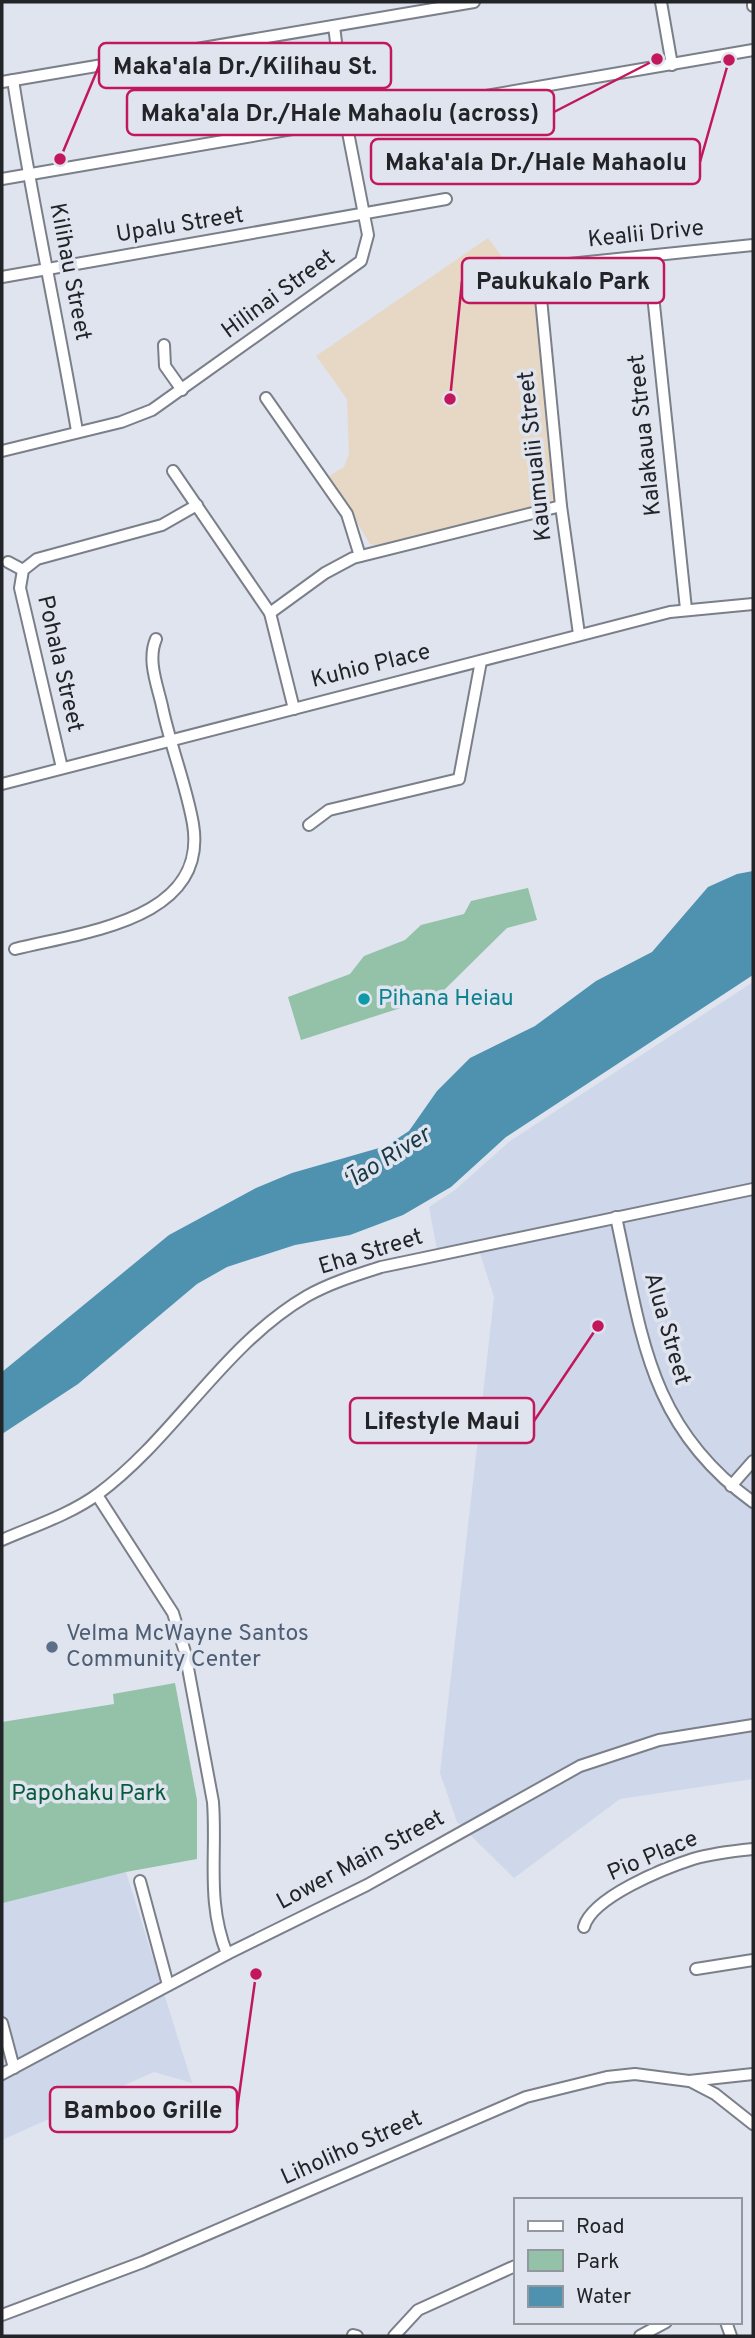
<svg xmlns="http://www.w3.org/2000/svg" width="755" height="2338" font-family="Overpass,sans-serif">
<rect width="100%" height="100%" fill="#dfe4ef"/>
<!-- built -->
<g fill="#cfd8ea">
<path d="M753,982V1779L620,1799L514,1878L457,1822L440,1773L494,1297L478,1247L438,1255L429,1207L455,1190L510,1141Z"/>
<path d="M126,1872L192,2083L154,2072L2,2140L3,1903Z"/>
</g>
<!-- education -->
<path fill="#e7d8c5" d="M488,238L538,305L556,490L553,499L545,504L378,546L370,544L329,476L344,467L349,454L347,399L316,356Z"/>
<!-- green -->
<g fill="#93c2a8">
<path d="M528,888L537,920L507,928L438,996L301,1040L288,997L350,974L364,956L405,940L421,925L464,914L471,901Z"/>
<path d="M175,1683L197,1800V1859L126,1872L3,1903L2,1722L114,1704L113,1694Z"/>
</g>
<!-- water -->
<path fill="#4e92b0" d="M753,871V975L506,1137L451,1187L403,1215L350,1235L295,1245L227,1267L197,1284L78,1384L2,1434V1372L169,1235L256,1188L292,1173L386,1146L409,1131L437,1091L470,1058L535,1026L596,981L652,952L708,887L737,874Z"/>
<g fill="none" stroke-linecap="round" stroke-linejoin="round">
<!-- minor casing -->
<g stroke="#7a7f89" stroke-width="14">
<g id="minor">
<path d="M661,2L672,65"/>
<path d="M753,2V6"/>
<path d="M13,80C31,197 57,314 77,431"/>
<path d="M2,82L474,2"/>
<path d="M2,179L753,50"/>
<path d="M649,257L686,609"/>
<path d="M2,277L446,199"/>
<path d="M164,345L165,366L182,390"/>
<path d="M266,398L347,514L360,556"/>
<path d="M2,451L121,422L152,410L361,261L368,235L346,122L334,26"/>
<path d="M173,471L270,613L294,709"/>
<path d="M8,562L23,570"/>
<path d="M270,613L325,573L353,558L561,506"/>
<path d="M579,634L561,506L540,288C540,276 546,268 559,265L753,245"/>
<path d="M62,768L20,588L23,570L37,559L162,525L197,505"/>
<path d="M2,784L670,612L753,604"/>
<path d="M309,825L329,810L459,779L481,661"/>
<path d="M15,949C81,932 209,921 193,824C186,784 170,745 162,706C157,684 147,660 156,639"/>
<path d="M616,1217C642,1335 648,1426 753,1502"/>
<path d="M731,1486L753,1461"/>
<path d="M97,1495L173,1613L185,1652L213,1802C217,1856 206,1901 227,1954"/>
<path d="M2,1540C34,1526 69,1515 98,1494C175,1437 223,1345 307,1296C330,1283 356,1275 381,1267L753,1189"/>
<path d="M140,1881L168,1985"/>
<path d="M584,1927C592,1897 665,1868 693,1859C713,1853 733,1851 753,1849"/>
<path d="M696,1969L753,1960"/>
<path d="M2,2023L14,2068"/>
<path d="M2,2074L227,1954L367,1885L580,1766L659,1740L753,1725"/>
<path d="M692,2082L715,2094L753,2124"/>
<path d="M2,2315L143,2262L526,2097L607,2077L635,2074L689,2081L753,2074"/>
<path d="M726,2322L731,2336"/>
<path d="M353,2335L357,2336"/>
<path d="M394,2336L418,2310L515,2266"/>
<path d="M640,2336L666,2322"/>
</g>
</g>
<!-- minor -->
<use href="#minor" stroke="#fff" stroke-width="10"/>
</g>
<!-- markers -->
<circle fill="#0f9aa8" stroke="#dfe4ef" stroke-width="2.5" cx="364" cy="999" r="7"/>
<circle fill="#5c6f8a" stroke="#dfe4ef" stroke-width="2.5" cx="52" cy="1647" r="7"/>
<g text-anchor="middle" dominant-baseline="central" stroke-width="7" stroke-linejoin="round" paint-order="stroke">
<!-- street labels -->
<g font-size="23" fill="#222428" stroke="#dfe4ef">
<text transform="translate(180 226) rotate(-9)">Upalu Street</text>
<text transform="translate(646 235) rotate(-6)">Kealii Drive</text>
<text transform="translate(69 272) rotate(79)">Kilihau Street</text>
<text transform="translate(279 295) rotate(-36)">Hilinai Street</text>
<text transform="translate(646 435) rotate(-96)">Kalakaua Street</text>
<text transform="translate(536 456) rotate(-96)">Kaumualii Street</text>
<text transform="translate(59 664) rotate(77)">Pohala Street</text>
<text transform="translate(371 667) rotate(-14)">Kuhio Place</text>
<text transform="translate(371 1253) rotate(-17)">Eha Street</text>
<text transform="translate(666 1329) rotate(74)">Alua Street</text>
<text transform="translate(653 1857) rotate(-23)">Pio Place</text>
<text transform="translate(361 1861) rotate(-28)">Lower Main Street</text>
<text transform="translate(352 2149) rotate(-24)">Liholiho Street</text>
</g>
<!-- culture labels -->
<g font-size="23" fill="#0d838f" stroke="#dfe4ef" text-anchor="start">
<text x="378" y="999">Pihana Heiau</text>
</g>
<!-- service labels -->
<g font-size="23" fill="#4e5e75" stroke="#dfe4ef" text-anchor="start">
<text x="66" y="1634">Velma McWayne Santos<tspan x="66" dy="26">Community Center</tspan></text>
</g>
<!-- park labels -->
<g font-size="23" fill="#085b3b" stroke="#dfe4ef">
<text x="89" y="1794">Papohaku Park</text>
</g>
<!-- water labels -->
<g font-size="24" font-style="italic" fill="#183846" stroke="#dfe4ef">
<text transform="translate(388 1159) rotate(-32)">ʻĪao River</text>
</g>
</g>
<!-- callouts -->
<path fill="none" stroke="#c2185b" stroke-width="2.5" d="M60 159L99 66M657 59L554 112M729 60L700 162M450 399L462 281M598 1326L534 1421M256 1974L237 2110"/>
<g fill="#c2185b" stroke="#dfe4ef" stroke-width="2.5">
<circle cx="60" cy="159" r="7"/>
<circle cx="657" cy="59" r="7"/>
<circle cx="729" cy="60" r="7"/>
<circle cx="450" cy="399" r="7"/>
<circle cx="598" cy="1326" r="7"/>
<circle cx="256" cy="1974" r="7"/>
</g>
<g fill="#dfe4ef" stroke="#c2185b" stroke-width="2.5">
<rect x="99" y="43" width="292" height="45" rx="7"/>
<rect x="127" y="90" width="427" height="45" rx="7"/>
<rect x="371" y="139" width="329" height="45" rx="7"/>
<rect x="462" y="258" width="202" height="45" rx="7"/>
<rect x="350" y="1398" width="184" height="45" rx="7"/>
<rect x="50" y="2087" width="187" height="45" rx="7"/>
</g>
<g font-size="24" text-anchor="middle" font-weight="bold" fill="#222428">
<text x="245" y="74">Maka'ala Dr./Kilihau St.</text>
<text x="340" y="121">Maka'ala Dr./Hale Mahaolu (across)</text>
<text x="536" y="170">Maka'ala Dr./Hale Mahaolu</text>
<text x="563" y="289">Paukukalo Park</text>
<text x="442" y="1429">Lifestyle Maui</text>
<text x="143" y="2118">Bamboo Grille</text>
</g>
<!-- border -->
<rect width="755" height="2338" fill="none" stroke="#222428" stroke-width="7"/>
<!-- legend -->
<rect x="514" y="2198" width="228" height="126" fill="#dfe4ef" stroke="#93979f" stroke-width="2"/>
<rect x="528" y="2221" width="35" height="10" fill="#ffffff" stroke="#93979f" stroke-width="2"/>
<text x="576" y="2233" font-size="21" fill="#222428">Road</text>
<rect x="528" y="2250" width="35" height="21" fill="#93c2a8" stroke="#93979f" stroke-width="2"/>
<text x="576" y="2268" font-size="21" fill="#222428">Park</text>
<rect x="528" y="2286" width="35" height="21" fill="#4e92b0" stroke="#93979f" stroke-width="2"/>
<text x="576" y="2303" font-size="21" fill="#222428">Water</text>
</svg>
